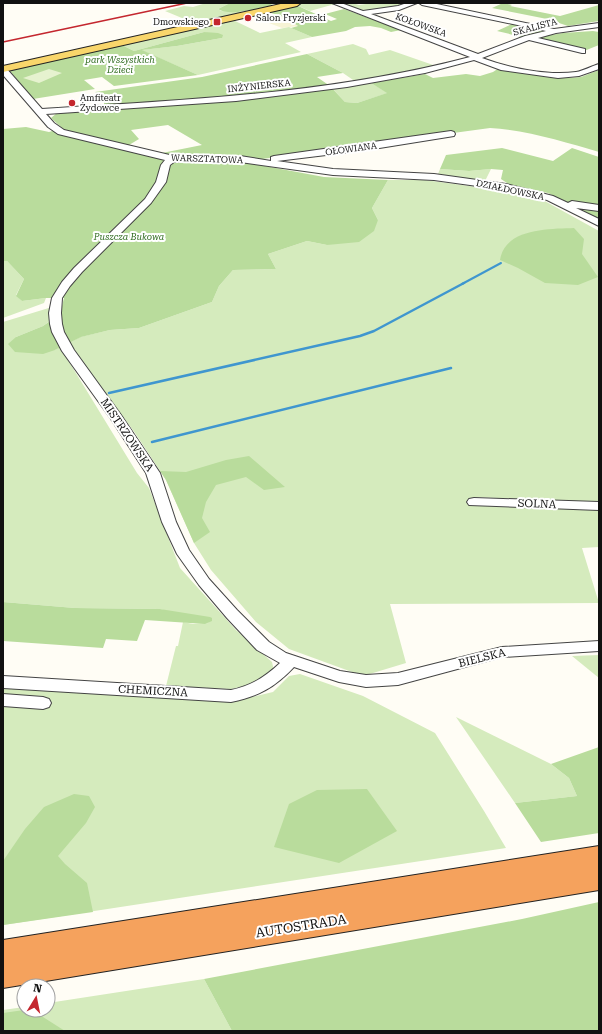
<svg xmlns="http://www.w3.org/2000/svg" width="602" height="1034" font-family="'Roboto Serif',serif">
<rect width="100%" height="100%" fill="#fffdf5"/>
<!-- farmland -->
<path fill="#f6f3d4" d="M282,16L287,18L298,26L282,28L269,23L276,22L272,19Z"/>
<!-- green -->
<g fill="#d5ebbd">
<path d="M206,3H230L218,9L221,11L243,12L194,23L165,11L184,6L193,7Z"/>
<path d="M304,3H332L335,4L310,11L296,5Z"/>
<path d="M353,3L359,5L373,3H410L399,7L366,13L338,4Z"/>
<path d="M233,20L260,33L289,27L312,37L285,43L301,52L198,75L141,50L177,46L222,38L204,32L134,51L122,45Z"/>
<path d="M353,44L366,49L369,55L390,50L436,66L356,82L343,73L307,54Z"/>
<path d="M371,83L388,93L357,103L345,102L333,89Z"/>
<path d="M440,169L469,171L491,169L485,181L438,174Z"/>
<path d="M388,180H425L506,191L541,199L599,231V502L473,497L472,505L599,510V547L582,548L599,603L390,604L406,663L363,676L289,649L256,622L211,570L194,543L166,480L135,433L69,343L80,337L110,330L139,328L212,302L219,286L233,270L276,269L268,254L307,241L327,245L378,220L372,208Z"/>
<path d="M3,261H7L24,279L16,295L22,301L46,298L44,303L3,318Z"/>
<path d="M52,307L51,320L43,326L16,337L55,350L60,347L137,473L149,488L180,568L236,630L272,662L274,671L263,682L231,689L166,686L176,646H178L183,622L193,624L209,623L160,609L75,608L3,602V322Z"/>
<path d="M599,655V678L572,656Z"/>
<path d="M300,674L363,696L435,733L484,811L506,848L3,925V688L230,702L273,692L289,676Z"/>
<path d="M456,717L551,764L569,778L577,796L515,803Z"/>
<path d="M204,979L232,1031H3V1010L24,1007V1010H48V1003Z"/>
</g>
<!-- forest -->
<g fill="#b9dc9c" fill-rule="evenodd">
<path d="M230,3H268L273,5C259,8 230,17 218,9Z"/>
<path d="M503,3L512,5L510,6L560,16L599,5V21L568,26L547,19L492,8Z"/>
<path d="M296,5L331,21L337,19L325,14L344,9L401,30L391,32L381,28L370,26L355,27L346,31L312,37L291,28L298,26L287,18L268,12Z"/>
<path d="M514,23L546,31L522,37L497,31Z"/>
<path d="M593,31L599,32V45L584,51L533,38L563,33Z"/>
<path d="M204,32L218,33L223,35L222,38L177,46L142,50L198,75L114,86L102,77L84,80L95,89L33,99L10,71L122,45L134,51Z"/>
<path d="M307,54L343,73L317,77L330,86L345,102L357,103L387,93L371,83L425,74L433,78L466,74L480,76L493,72L499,68L567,78L581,77L599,70V152C565,142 526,130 490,128L262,159L254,164L324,177L388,180L372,208L378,220L374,231L359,242L327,245L307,241L268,254L276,269L233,270L219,286L212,302L139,328L110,330L81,337L55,350L43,354L15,352L8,344L16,337L43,326L60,314L64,298H46L22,301L16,296L24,279L7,261H3V129L26,127L49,132L62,128L51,118L57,113L104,110V97L95,92L202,77ZM168,125L202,145L162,153L129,145L139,139L131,130Z"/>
<path d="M502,148L553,161L572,148L599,157V219L548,193L510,185L501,179L503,170L491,169L469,171L440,169L446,155Z"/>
<path d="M574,228L584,239L582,254L598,277L578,285L545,283L518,268L500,260C505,228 549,229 574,228Z"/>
<path d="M249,456L285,487L264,490L246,477L216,485L206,502L202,518L210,532L194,543L166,480L160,471L186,472L226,460Z"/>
<path d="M3,602L75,608L160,609L210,617L212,618V621L205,624L145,620L137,641L106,639L103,648L3,641Z"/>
<path d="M599,747V833L541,842L515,803L577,796L569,778L551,764Z"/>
<path d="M367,789L397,831L339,863L274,847L289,804L317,790Z"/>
<path d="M74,794L89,796L95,807L86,823L58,856L65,864L87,883L93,912L3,925V861L25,829L44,807Z"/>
<path d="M599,902V1031H232L204,979L522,919Z"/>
<path d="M24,1010H32L65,1031H3V1013Z"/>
</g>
<!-- pitch -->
<path fill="#e6f2cf" d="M49,69L62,73L39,83L23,78Z"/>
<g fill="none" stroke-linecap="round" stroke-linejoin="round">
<!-- stream-far1 -->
<path stroke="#3f96cf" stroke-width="2" d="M462,284L501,263"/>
<!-- stream -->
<g stroke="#3f96cf" stroke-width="2.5">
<path d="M109,393L360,336L374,331L464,283"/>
<path d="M152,442L451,368"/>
</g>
<!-- minor casing -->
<g stroke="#444" stroke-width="2">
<g id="minor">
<path d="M332,3H341L363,11L398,6L407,3H417L399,10L371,14L478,54L525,36L546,31L422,5L419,3H432L554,29L599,23V27L556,33L538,38L585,49V53H582L529,40L482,58C509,68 547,76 576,72C584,71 591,66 599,64V69L579,76L558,78L501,70L474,60L425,73L347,87L236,101L46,114L54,123L64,130L178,157L240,156L271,161V157L274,156L451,131L454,132L455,134L454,136L367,150L277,161L333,169L434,174L506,184L553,196L568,203L572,201L599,205V211L576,208L599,219V226L547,200L506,190L434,180L333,175L240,162H174L170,165L166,182L151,203L82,272L70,286L62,298L61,313L62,324L64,332L74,350L121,415L160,473L176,522L189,550L209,579L237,610L269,642L286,653L340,671L366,675L398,673L502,647L599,641V651L502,657L398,685L366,687L339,682L294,667C274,688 259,696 231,702L3,688V676L231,690C251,686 265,677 280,663L257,650L227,618L199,585L177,554L162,522L146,473L111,419L62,351L52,332L50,324L49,313L52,298L62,282L74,268L145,199L156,182L161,165L165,160L58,134L48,127L3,75V68H6L42,109C185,100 330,94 470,57Z"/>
<path d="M474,498L599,502V510L469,505L467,502L469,499Z"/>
<path d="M3,694L43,697L49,699L51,703L49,707L43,709L3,706Z"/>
</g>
</g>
<!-- major casing -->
<g stroke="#222" stroke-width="2">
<path id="major" d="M285,3H301L297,6L3,72V66Z"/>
</g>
<!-- highway casing -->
<g stroke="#222" stroke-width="2">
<path id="highway" d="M599,846V890L3,988V940Z"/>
</g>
<!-- minor -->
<use href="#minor" fill="#fff" fill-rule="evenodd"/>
<!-- major -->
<use href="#major" fill="#f9d66b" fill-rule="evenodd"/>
<!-- highway -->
<use href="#highway" fill="#f5a25d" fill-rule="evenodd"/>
<!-- rail -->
<path stroke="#c4262e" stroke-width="1.5" d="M3,42L187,3"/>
</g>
<!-- markers -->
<g fill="#c4262e" stroke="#fff" stroke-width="1.5">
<circle cx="248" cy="18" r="4"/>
<rect x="213" y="18" width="8" height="8" rx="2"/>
<circle cx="72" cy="103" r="4"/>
</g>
<g text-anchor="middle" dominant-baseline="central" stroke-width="4" stroke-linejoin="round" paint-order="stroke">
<!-- far-poi labels -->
<g font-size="9" fill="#111" stroke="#fff" text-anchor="start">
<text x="256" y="18">Salon Fryzjerski</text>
<text x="209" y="22" text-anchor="end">Dmowskiego</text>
<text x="80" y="98">Amfiteatr<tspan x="80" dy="10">Żydowce</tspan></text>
</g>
<!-- far-street labels -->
<g font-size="9" fill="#111" stroke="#fff">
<text transform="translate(421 25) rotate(20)">KOŁOWSKA</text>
<text transform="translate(535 27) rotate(-15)">SKALISTA</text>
<text transform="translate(259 86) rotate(-6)">INŻYNIERSKA</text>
<text transform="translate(351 149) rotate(-8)">OŁOWIANA</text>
<text transform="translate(207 159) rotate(2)">WARSZTATOWA</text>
<text transform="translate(510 190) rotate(12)">DZIAŁDOWSKA</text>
</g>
<!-- far-park labels -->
<g font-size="9" font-style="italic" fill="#2f6b1f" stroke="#fff">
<text x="120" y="60">park Wszystkich<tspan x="120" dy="10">Dzieci</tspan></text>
<text x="129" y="237">Puszcza Bukowa</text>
</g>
<!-- street labels -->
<g font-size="11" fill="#111" stroke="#fff">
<text transform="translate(127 435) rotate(56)">MISTRZOWSKA</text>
<text transform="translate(537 504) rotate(2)">SOLNA</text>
<text transform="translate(482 658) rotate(-14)">BIELSKA</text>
<text transform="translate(153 691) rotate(3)">CHEMICZNA</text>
</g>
<!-- near-street labels -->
<g font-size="13" fill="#111" stroke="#fff">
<text transform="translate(301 926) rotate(-9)">AUTOSTRADA</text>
</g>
</g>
<!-- border -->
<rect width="602" height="1034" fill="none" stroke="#111111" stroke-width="8"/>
<!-- north arrow -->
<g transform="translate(36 998) rotate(10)"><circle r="19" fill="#ffffff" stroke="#a0a0a0"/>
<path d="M0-3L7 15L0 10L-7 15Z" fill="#c4262e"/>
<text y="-6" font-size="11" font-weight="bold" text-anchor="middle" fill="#111111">N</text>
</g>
</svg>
